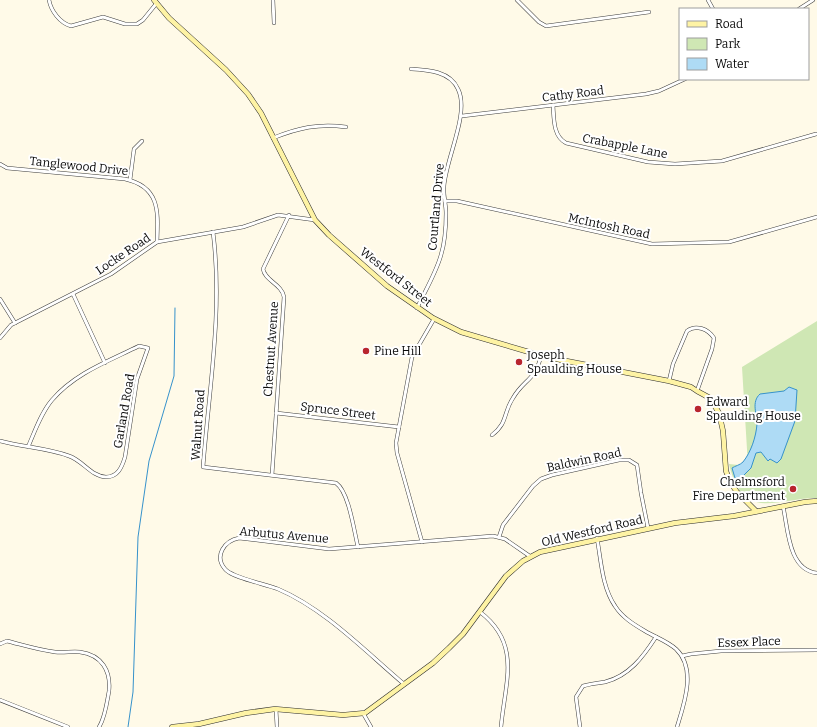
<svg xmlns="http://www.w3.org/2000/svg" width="817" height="727" font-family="Bitter,serif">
<rect width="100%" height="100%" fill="#fffae8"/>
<!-- green -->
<path fill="#cfe7b4" d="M817,321V498C776,498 743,523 729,464L748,466L742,367Z"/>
<!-- water -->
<path fill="#aedbf5" stroke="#3692cb" d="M789,387L797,390L795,421L781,459L777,463L770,459L768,461L761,452L756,453L751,468L739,480L735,478L732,468C735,466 740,465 743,462C751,452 756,437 757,424C757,414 751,402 760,394L784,391Z"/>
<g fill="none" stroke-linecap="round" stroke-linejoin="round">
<!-- stream -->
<path stroke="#3692cb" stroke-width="1" d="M128,727L133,692L138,537L149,461L174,376L175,308"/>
<!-- minor casing -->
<g stroke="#3d3d3d" stroke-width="4">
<g id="minor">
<path d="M49,0C51,11 60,23 71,26L103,17L125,24H137L143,20L156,4"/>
<path d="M273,0L274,23"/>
<path d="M517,0L539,22L546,26L649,12"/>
<path d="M708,0L713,9"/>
<path d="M799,9L813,0"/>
<path d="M411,69C428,70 450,71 458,89C470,113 446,158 444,186C443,195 446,204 446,213C446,227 445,242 441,255C436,273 425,291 417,308"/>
<path d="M553,105C554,119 553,136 566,143L648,162L675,164L722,161L816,134"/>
<path d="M462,116L646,94L659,91L685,79"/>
<path d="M273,138C298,128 319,123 346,127"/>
<path d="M0,164L7,168L125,179C161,187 158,213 157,242"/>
<path d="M130,180L134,149L142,141"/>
<path d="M445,201H457L652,244L729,242L817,217"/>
<path d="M213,232C223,310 209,389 203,467L336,483C349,492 354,531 358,547"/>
<path d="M73,294L105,363"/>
<path d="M0,299L15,323"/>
<path d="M0,338L11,325L111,274L157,242L243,227L278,215L315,220"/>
<path d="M669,381L673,364L687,331C696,324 708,329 714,338L712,349L697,391"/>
<path d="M276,413L399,427"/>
<path d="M492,435C508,423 503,413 513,398C524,379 535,381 541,356"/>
<path d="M0,441C22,447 47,448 69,456C82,460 92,477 106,477C118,477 122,467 125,457L137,379L148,348L139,346C109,361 75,373 52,400C41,413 35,431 28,447"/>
<path d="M272,475L284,297C282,284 265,281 263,269L289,215"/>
<path d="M783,506C788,528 788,570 817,573"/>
<path d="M499,537L503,525L533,486L541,479L552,475L619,460H629L637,465L641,493L648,528"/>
<path d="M597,538C601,560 602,587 615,606C622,617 633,624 645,631C655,637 667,641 676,649C697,669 684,704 677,727"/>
<path d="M422,542L397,453L396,443L412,357L434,319"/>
<path d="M480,612C522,644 505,682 501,727"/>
<path d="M0,644L7,641C23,645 39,650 55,652C64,653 72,651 80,652C102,655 111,671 109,691C107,702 105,718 99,727"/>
<path d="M682,656L691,654L721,651L817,650"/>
<path d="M404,684C366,652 325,609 278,589C266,584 232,578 225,569C214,556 224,541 239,538L329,549L493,536L505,539L531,557"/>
<path d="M0,700L68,727"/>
<path d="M276,709L277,727"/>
<path d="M363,713L371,727"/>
<path d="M580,727L576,697L583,686C590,684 597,683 605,682C629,676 643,657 656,637"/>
</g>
</g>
<!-- secondary casing -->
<g stroke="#2c2c2c" stroke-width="5.5">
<g id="secondary">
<path d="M154,0L169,18L226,70L248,94L261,113L315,220L329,235L387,286L433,318L461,332L546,357L669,381L691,387L697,391L710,398L719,413L723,431L726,471L730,482L737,492L756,511"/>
<path d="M172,727L199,724L246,713L275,709L343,715L365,713L433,663L449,648L463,634L506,576L523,561L540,552L675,523L734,516L805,502L817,501"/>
</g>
</g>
<!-- minor -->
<use href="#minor" stroke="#fff" stroke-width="3"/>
<!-- secondary -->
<use href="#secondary" stroke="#fef3a4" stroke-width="4.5"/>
</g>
<!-- markers -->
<g fill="#b8252e" stroke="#fff" stroke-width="1.5">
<circle cx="366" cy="351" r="4"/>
<circle cx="519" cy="362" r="4"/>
<circle cx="698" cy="409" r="4"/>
<circle cx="793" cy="489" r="4"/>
</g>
<g text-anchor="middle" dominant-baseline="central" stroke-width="4" stroke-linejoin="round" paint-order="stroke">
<!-- street labels -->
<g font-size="12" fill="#0a0a0a" stroke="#fff">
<text transform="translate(573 94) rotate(-7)">Cathy Road</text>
<text transform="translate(625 146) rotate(11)">Crabapple Lane</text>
<text transform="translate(79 166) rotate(6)">Tanglewood Drive</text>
<text transform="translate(436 207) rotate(-85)">Courtland Drive</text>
<text transform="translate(609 226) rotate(12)">McIntosh Road</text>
<text transform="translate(123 254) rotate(-34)">Locke Road</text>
<text transform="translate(396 277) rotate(38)">Westford Street</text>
<text transform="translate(271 349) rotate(-86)">Chestnut Avenue</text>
<text transform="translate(124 411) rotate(-80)">Garland Road</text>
<text transform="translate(338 411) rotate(7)">Spruce Street</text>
<text transform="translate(198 425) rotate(-86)">Walnut Road</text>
<text transform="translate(584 460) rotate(-12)">Baldwin Road</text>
<text transform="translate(592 531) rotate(-13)">Old Westford Road</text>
<text transform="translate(284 535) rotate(5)">Arbutus Avenue</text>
<text transform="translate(749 642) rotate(-2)">Essex Place</text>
</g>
<!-- poi labels -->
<g font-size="12" fill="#0a0a0a" stroke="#fff" text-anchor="start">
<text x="374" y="351">Pine Hill</text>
<text x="527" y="355">Joseph<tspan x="527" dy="14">Spaulding House</tspan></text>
<text x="706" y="402">Edward<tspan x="706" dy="14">Spaulding House</tspan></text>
<text x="785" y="482" text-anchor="end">Chelmsford<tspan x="785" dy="14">Fire Department</tspan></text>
</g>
</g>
<!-- legend -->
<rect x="679" y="8" width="130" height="72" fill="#ffffff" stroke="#9d9d9d"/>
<rect x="687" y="21" width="20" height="6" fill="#fef3a4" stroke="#9d9d9d"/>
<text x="715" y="28" font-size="12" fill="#0a0a0a">Road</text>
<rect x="687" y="38" width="20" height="12" fill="#cfe7b4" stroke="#9d9d9d"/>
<text x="715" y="48" font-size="12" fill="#0a0a0a">Park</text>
<rect x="687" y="58" width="20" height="12" fill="#aedbf5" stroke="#9d9d9d"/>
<text x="715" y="68" font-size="12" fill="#0a0a0a">Water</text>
</svg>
